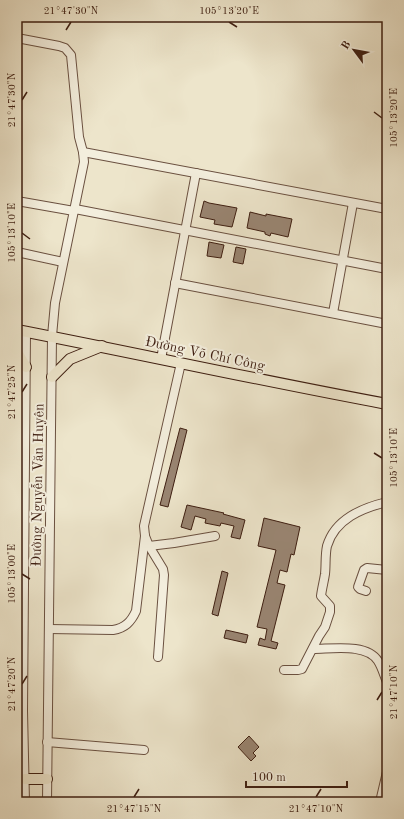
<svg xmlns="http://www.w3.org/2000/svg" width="404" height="819" font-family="'Old Standard TT',serif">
<rect width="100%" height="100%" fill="#ede5cb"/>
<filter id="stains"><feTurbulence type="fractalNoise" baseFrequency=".005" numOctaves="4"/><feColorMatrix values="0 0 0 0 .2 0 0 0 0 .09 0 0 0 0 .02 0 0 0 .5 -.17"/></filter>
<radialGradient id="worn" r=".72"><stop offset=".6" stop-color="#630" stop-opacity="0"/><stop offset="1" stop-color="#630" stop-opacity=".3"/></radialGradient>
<!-- building -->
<g fill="#998572" stroke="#3e1e11">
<path d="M204,201L209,203L237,208L232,227L214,224L215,220L200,217Z"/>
<path d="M250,212L266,216V214L292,219L288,237L271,233L270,236L265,234V232L247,228Z"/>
<path d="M209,242L224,245L221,258L207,256Z"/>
<path d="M236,247L246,249L243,264L233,262Z"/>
<path d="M180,428L187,430L168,507L160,505Z"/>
<path d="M187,505L224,513L223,514L245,520L240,539L231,537L234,526L221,523L220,526L205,523L206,519L195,516L191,530L181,527Z"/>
<path d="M264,518L300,527L294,555L291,554L287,572L280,570L277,583L285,585L271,641L278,643L276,649L258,645L260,638L265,640L267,629L257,627L276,550L258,546Z"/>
<path d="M222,571L228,573L218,616L212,614Z"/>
<path d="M226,630L248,635L246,643L224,638Z"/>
<path d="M249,736L259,747L253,753L256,756L251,761L238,747Z"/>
</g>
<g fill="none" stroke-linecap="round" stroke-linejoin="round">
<!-- minor casing -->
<g stroke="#6a5040" stroke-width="10">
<g id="minor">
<path d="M17,38L59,46L65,48L71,55L79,137L83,152L84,162L55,303L52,336L47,802"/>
<path d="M83,152L387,209"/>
<path d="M17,201L74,211"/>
<path d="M75,209L387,269"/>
<path d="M17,252L63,262"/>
<path d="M175,283L387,324"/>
<path d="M333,313L353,203"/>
<path d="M161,359L196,173"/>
<path d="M149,546L174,543L215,536"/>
<path d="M366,591L360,589L358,587L364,570L367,568L387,570"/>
<path d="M49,629L113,630C125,628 131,622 136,611L145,536"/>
<path d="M313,649C332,649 367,643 378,661C382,667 384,675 387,682"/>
<path d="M158,657L164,575L163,569L149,546L145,536L144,526L181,363"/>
<path d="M284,670H298L302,669L319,636L325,627L330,612V606L321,596C322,588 324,581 325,574C326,565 325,555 327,546C335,519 362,508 387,502"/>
<path d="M47,742L144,750"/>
<path d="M25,802L23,711L26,332"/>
<path d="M380,802L387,772"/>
</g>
</g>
<!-- major casing -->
<g stroke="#3e1e11" stroke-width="12">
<g id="major">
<path d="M17,330C140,354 263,381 387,404"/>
<path d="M17,352L26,367"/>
<path d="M52,377L70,359L102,346"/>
<path d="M25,779H47"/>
</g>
</g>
<!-- minor -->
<use href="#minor" stroke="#f3eedd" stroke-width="8"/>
<!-- major -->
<use href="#major" stroke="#ede5cb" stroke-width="10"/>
</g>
<!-- ticks -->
<path fill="none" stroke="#3e1e11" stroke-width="1.5" d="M229,22L237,27M66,30L71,22M22,100L27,92M374,112L382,118M22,233L30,239M22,392L27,384M374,453L382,458M22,574L30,579M22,684L27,676M377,700L382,692M134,797L139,789M316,797L321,789"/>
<g text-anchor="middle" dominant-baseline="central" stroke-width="4" stroke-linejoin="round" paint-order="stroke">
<!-- street labels -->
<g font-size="14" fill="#3e1e11" stroke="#f3eedd">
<text transform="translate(205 354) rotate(12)">Đường Võ Chí Công</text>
<text transform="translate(38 485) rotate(-89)">Đường Nguyễn Văn Huyên</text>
</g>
</g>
<!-- margin -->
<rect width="404" height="819" fill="none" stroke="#ede5cb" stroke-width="44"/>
<!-- north arrow -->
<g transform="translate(354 50) rotate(302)" stroke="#f3eedd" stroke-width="3" paint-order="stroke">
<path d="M0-3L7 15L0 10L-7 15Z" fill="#3e1e11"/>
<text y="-6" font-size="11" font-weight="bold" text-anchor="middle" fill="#3e1e11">B</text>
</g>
<!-- scale -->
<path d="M246 781v6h101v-6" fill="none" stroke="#3e1e11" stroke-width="2"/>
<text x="252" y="781" font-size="12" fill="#3e1e11" stroke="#f3eedd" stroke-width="3" paint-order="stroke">100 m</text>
<rect x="22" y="22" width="360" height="775" fill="none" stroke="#3e1e11" stroke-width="1.5"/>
<g font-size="10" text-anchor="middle" fill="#3e1e11">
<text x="71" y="14">21°47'30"N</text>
<text x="229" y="14">105°13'20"E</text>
<text transform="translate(11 100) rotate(-90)" y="4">21°47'30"N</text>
<text transform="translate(393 118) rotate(-90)" y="4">105°13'20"E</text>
<text transform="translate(11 233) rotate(-90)" y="4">105°13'10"E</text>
<text transform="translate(11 392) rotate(-90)" y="4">21°47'25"N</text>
<text transform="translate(393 458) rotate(-90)" y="4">105°13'10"E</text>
<text transform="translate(11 574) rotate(-90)" y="4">105°13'00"E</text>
<text transform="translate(11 684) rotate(-90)" y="4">21°47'20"N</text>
<text transform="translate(393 692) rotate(-90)" y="4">21°47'10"N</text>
<text x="134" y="812">21°47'15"N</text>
<text x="316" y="812">21°47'10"N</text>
</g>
<rect width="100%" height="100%" filter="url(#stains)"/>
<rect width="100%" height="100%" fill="url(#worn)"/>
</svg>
